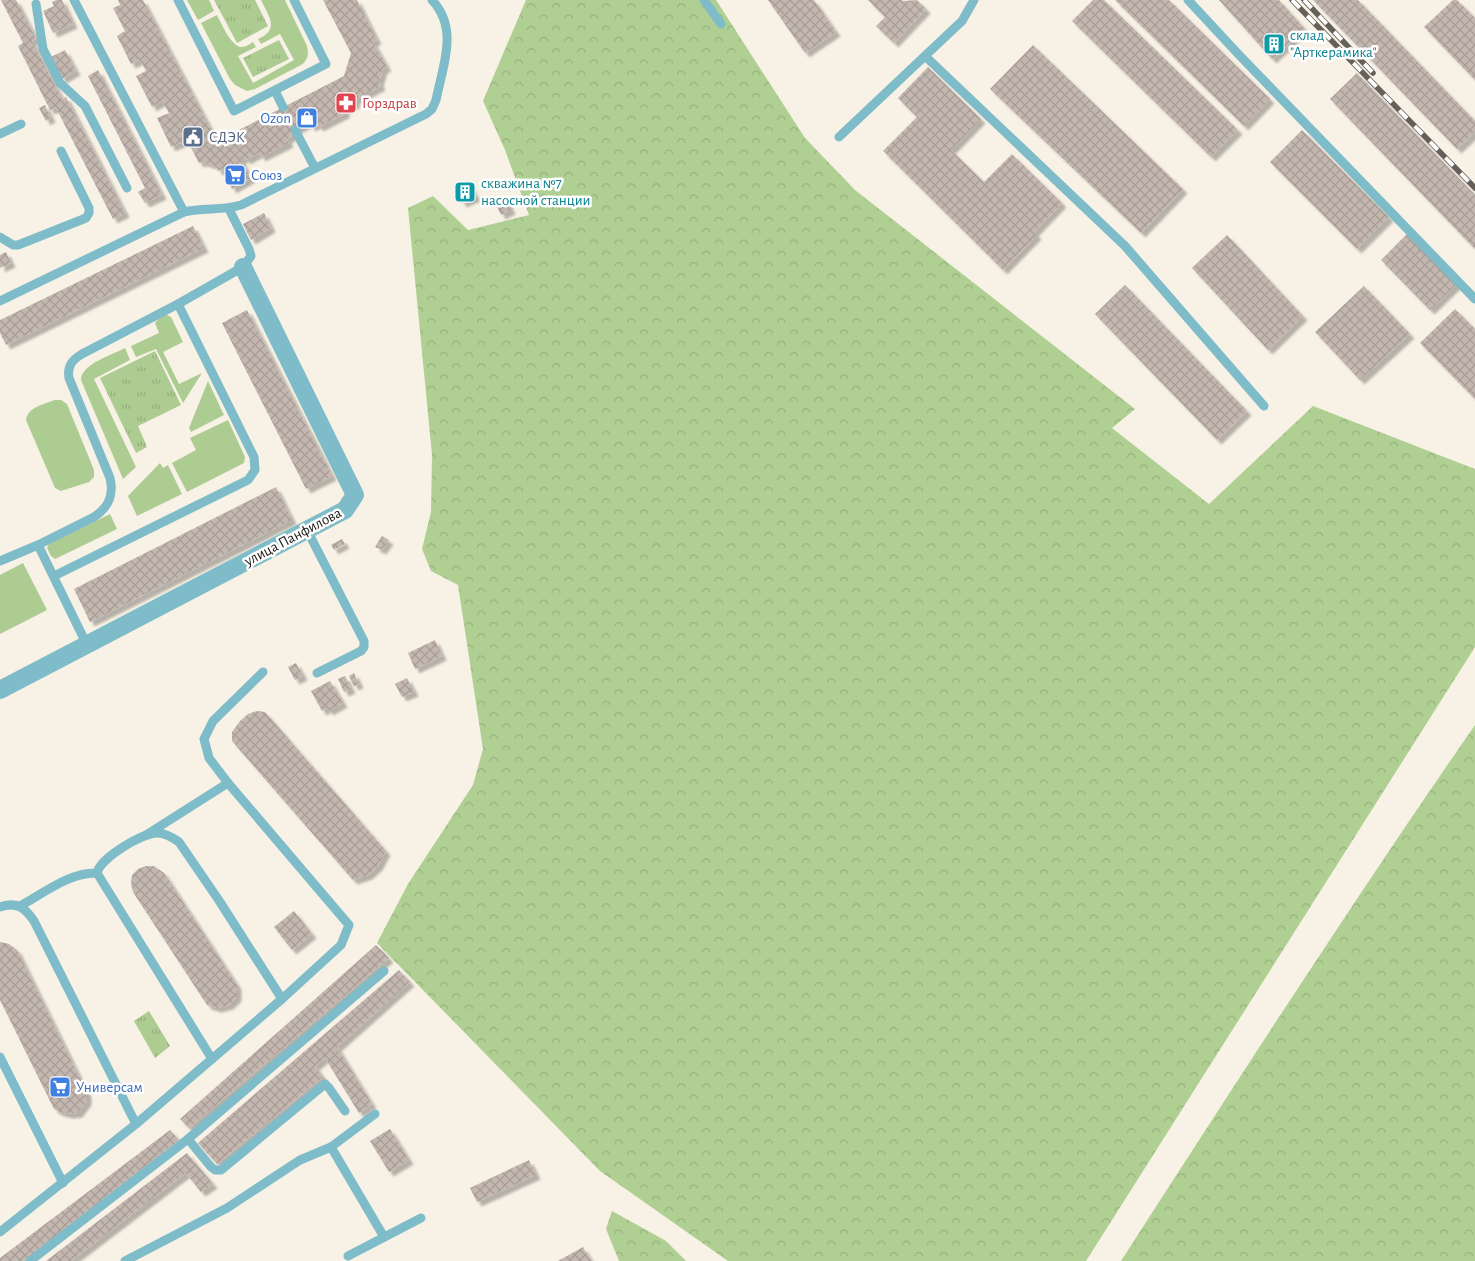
<svg xmlns="http://www.w3.org/2000/svg" width="1475" height="1261" font-family="'Alegreya Sans',sans-serif">
<defs>
<pattern id="forest-crowns" width="20" height="18" patternUnits="userSpaceOnUse" patternTransform="scale(1.25)"><rect width="20" height="18" fill="#b0d093"/><path d="M2 6a3 3 0 1 1 6 0M12 15a3 3 0 1 1 6 0" fill="none" stroke="#97b27e"/></pattern>
<pattern id="park-tufts" width="24" height="20" patternUnits="userSpaceOnUse" patternTransform="scale(1.25)"><rect width="24" height="20" fill="#adcc91"/><path d="M3 7l-1-3M5 7V3M7 7l1-3M15 17l-1-3M17 17v-4M19 17l1-3" fill="none" stroke="#94ae7c"/></pattern>
<pattern id="building-cross-hatch" width="8" height="8" patternUnits="userSpaceOnUse" patternTransform="scale(1.25)"><rect width="8" height="8" fill="#c4b7b0"/><path d="M0 0l8 8M0 8l8-8" fill="none" stroke="#a89c96"/></pattern>
<filter id="shadow"><feDropShadow dx="4.5" dy="4.5" stdDeviation="1" flood-color="#0004"/></filter>
</defs>
<rect width="100%" height="100%" fill="#f8f1e5"/>
<!-- grass -->
<g fill="#adcc91">
<path d="M187,0H209L214,11L198,20Z"/>
<path d="M261,0H285L307,46C309,55 308,60 301,65L255,89L247,91L235,85L230,79L201,23L217,15C221,23 232,48 242,47C246,47 250,44 253,42L256,47L238,56L253,83L294,60L280,34L261,44L258,39C280,29 269,17 261,0Z"/>
<path d="M167,315L171,317L183,342L163,352L179,384L202,373L183,403L156,349L136,357L131,346L159,333L155,323L161,316Z"/>
<path d="M125,348L130,360L94,379L136,467L123,479L81,380C81,364 112,355 125,348Z"/>
<path d="M208,381L224,415L191,432L189,428Z"/>
<path d="M54,400H61L67,404L94,470V477L89,482L61,491L55,488L26,420C28,407 43,405 54,400Z"/>
<path d="M228,420L245,457L244,463L187,492L172,463L196,450L190,438Z"/>
<path d="M160,463L163,468L168,465L182,494L137,516L128,496Z"/>
<path d="M110,514L117,529L55,559L51,556L47,548L49,544Z"/>
<path d="M23,563L47,610L0,634V575Z"/>
</g>
<!-- forest -->
<g fill="url(#forest-crowns)">
<path d="M526,0H716L805,138L855,190L1135,409L1112,428L1209,504L1313,406L1475,469V647L1086,1261H728L600,1171L377,943L408,884L473,785L483,749L458,585L431,571L422,549L431,512L432,455L408,208L433,196L468,230L529,215L505,150L483,101Z"/>
<path d="M1475,725V1261H1121C1237,1081 1353,901 1475,725Z"/>
<path d="M612,1211L666,1241L686,1261H619L606,1229Z"/>
</g>
<!-- park -->
<g fill="url(#park-tufts)">
<path d="M214,0H255L268,26L237,43Z"/>
<path d="M279,40L289,59L253,77L243,58Z"/>
<path d="M155,351L181,405L138,426L147,447L136,453L100,378Z"/>
<path d="M149,1011L170,1046L155,1058L134,1021Z"/>
</g>
<!-- building -->
<g fill="url(#building-cross-hatch)" filter="url(#shadow)">
<path d="M1,0H16L36,39L32,41L62,99L66,97L125,213L113,219L56,108L50,110L18,46L23,43Z"/>
<path d="M56,0H62L73,24L53,33L43,11L54,6L52,2Z"/>
<path d="M118,0H143L210,128L229,135L344,76L351,53L323,0H357L377,40L373,42L387,67L383,69L379,82L381,86L355,100L356,103L344,110L346,113L319,127L317,124L311,127L309,123L295,130L291,133L292,136L287,139L289,143L261,157L259,153L246,160L244,157L241,160L251,178L232,189L222,169L218,171L216,166L203,162L199,163L187,140L171,147L157,118L169,113L162,101L152,107L136,76L146,71L140,60L131,64L117,36L125,31L113,8L120,5Z"/>
<path d="M768,0H814L836,32L805,53Z"/>
<path d="M868,0H902L903,1L917,0L926,9L894,43L876,26L885,17Z"/>
<path d="M1093,0H1104L1238,130L1211,157L1072,21Z"/>
<path d="M1115,0H1169L1270,99L1244,126Z"/>
<path d="M1219,0H1279L1305,29L1272,59Z"/>
<path d="M1313,0H1358L1475,121V132L1457,149Z"/>
<path d="M1453,0H1457L1475,18V80L1424,27Z"/>
<path d="M1033,45L1183,189L1141,233L990,89Z"/>
<path d="M65,50L76,71L62,79L51,57Z"/>
<path d="M928,67L981,119L951,150L984,182L1012,154L1062,203L1034,232L1037,235L1003,270L883,151L917,117L898,98Z"/>
<path d="M98,70L162,195L145,203L138,192L145,188L88,76Z"/>
<path d="M1357,73L1475,195V249L1330,99Z"/>
<path d="M45,105L51,118L46,121L39,108Z"/>
<path d="M1302,130L1389,217L1357,249L1270,162Z"/>
<path d="M468,181L476,197L462,203L455,187Z"/>
<path d="M506,199L511,210L501,215L496,204Z"/>
<path d="M264,213L271,228L251,240L243,224Z"/>
<path d="M193,226L204,248L6,345L0,333V320Z"/>
<path d="M1408,233L1458,283L1430,310L1381,260Z"/>
<path d="M1227,235L1303,316L1268,350L1192,268Z"/>
<path d="M6,252L11,263L0,268V255Z"/>
<path d="M1125,285L1247,411L1217,440L1095,314Z"/>
<path d="M1364,286L1410,334L1360,380L1315,332Z"/>
<path d="M1455,309L1475,329V399L1420,343Z"/>
<path d="M247,310L332,476L306,489L222,323Z"/>
<path d="M276,487L292,520L90,622L74,589Z"/>
<path d="M382,536L389,540L382,550L375,547Z"/>
<path d="M342,539L345,544L334,550L331,545Z"/>
<path d="M435,640L442,656L415,669L408,653Z"/>
<path d="M296,663L303,676L295,680L288,667Z"/>
<path d="M354,673L359,684L354,686L349,676Z"/>
<path d="M345,676L351,689L344,692L338,679Z"/>
<path d="M407,678L414,692L402,697L395,684Z"/>
<path d="M330,681L343,703L329,711L327,708L322,711L311,691Z"/>
<path d="M257,711L265,712L386,851L378,866L368,875L353,880L232,741V732L240,721L248,714Z"/>
<path d="M146,866H154L164,873L237,985V997L229,1005L217,1008L207,1005L133,892L131,884L132,875L138,869Z"/>
<path d="M294,911L312,934L292,950L274,927Z"/>
<path d="M0,942L9,944L17,950L87,1093V1101L78,1113L69,1114L60,1112L54,1109L0,1000Z"/>
<path d="M376,945L389,958L189,1128L180,1119Z"/>
<path d="M399,970L410,982L337,1047L372,1104L359,1113L325,1058L315,1066L323,1077L217,1164L198,1143Z"/>
<path d="M390,1129L409,1160L389,1172L370,1141Z"/>
<path d="M170,1130L179,1140L23,1261H0V1258Z"/>
<path d="M187,1153L213,1184L201,1192L186,1173L71,1261H46Z"/>
<path d="M529,1160L536,1175L477,1202L470,1188Z"/>
<path d="M583,1247L591,1261H558Z"/>
</g>
<g fill="none" stroke-linecap="round" stroke-linejoin="round">
<!-- service -->
<g stroke="#7dbcc8" stroke-width="9">
<path d="M74,0L184,212"/>
<path d="M178,0L234,111L326,64L294,0"/>
<path d="M704,0L721,24"/>
<path d="M1188,0L1241,57L1475,299"/>
<path d="M36,4L43,49L60,83L85,106L127,188"/>
<path d="M925,56L1125,246L1264,406"/>
<path d="M275,91L283,107"/>
<path d="M295,130L315,168"/>
<path d="M0,134L21,124"/>
<path d="M839,137L962,21L974,0"/>
<path d="M0,237L13,245H18L86,218L89,213V208L61,151"/>
<path d="M0,301L184,212C203,207 222,211 241,205L426,114L432,109L436,100C443,65 459,29 432,0"/>
<path d="M307,530L364,641V647L361,651L317,673"/>
<path d="M38,545L87,645"/>
<path d="M0,561L38,545L94,517C109,507 114,495 110,478L69,378C67,366 72,360 82,354L178,304L243,267L251,256L249,249L229,209"/>
<path d="M54,576L248,480L255,470L254,457L178,304"/>
<path d="M228,783L209,758L204,739L213,721L263,672"/>
<path d="M97,873L212,1059"/>
<path d="M20,906C44,893 70,872 97,873C100,858 142,833 157,833C165,833 172,837 179,842L220,902L282,999"/>
<path d="M0,907C17,901 25,908 34,921L136,1124"/>
<path d="M0,1057L63,1183"/>
<path d="M375,1114L331,1147L384,1237"/>
<path d="M188,1139L211,1167L215,1170H221L325,1084L329,1088L345,1111"/>
<path d="M0,1232L136,1124L282,999L341,945L349,925L228,783L146,835"/>
<path d="M348,1256L421,1218"/>
<path d="M30,1261L188,1139L384,971"/>
<path d="M125,1261L227,1208L300,1160L331,1147"/>
</g>
<!-- minor -->
<path stroke="#7dbcc8" stroke-width="18" d="M0,690L345,510L355,495L243,267"/>
<!-- rail casing -->
<g stroke="#65615a" stroke-width="5.5">
<g id="rail">
<path d="M1292,0L1475,188"/>
<path d="M1304,0L1373,73"/>
</g>
</g>
<!-- rail -->
<use href="#rail" stroke="#fff" stroke-width="4" stroke-dasharray="11" stroke-linecap="butt"/>
</g>
<!-- icons -->
<defs>
<g id="building-square" transform="scale(1.125)"><rect x="-9" y="-9" width="18" height="18" rx="4" fill="#0f9aa8" stroke="#fff"/><path d="M-4-6H4V6H1V3H-1V6H-4ZM-2.5-4.3h1.7v1.8h-1.7ZM.8-4.3h1.7v1.8H.8ZM-2.5-1h1.7V.8h-1.7ZM.8-1h1.7V.8H.8Z" fill="#fff"/></g>
<g id="pharmacy-square" transform="scale(1.125)"><rect x="-9" y="-9" width="18" height="18" rx="4" fill="#e0444e" stroke="#fff"/><path d="M-2-6h4v4h4v4h-4v4h-4v-4h-4v-4h4Z" fill="#fff"/></g>
<g id="shop-square" transform="scale(1.125)"><rect x="-9" y="-9" width="18" height="18" rx="4" fill="#3f7fe0" stroke="#fff"/><path d="M-5-2.5h2.3a2.7 3.5 0 0 1 5.4 0H5L5.5 6h-11ZM-1.5-2.5h3a1.5 2.3 0 0 0-3 0Z" fill="#fff"/></g>
<g id="civic-square" transform="scale(1.125)"><rect x="-9" y="-9" width="18" height="18" rx="4" fill="#5c6f8a" stroke="#fff"/><path d="M-.6-6.5H3V-4.5H.6V-3L4-1V1h2V6H-6V1h2V-1L-.6-3ZM-1.2 2.5V6h2.4V2.5Z" fill="#fff"/></g>
<g id="supermarket-square" transform="scale(1.125)"><rect x="-9" y="-9" width="18" height="18" rx="4" fill="#3f7fe0" stroke="#fff"/><path d="M-6-5.5h2.5l.6 2H6L4.5 2H-2.5L-4.4-4H-6ZM-1.5 3.2a1.3 1.3 0 1 0 .1 0ZM3 3.2a1.3 1.3 0 1 0 .1 0Z" fill="#fff"/></g>
</defs>
<g fill-rule="evenodd">
<use href="#building-square" x="1274" y="44"/>
<use href="#pharmacy-square" x="346" y="103"/>
<use href="#shop-square" x="307" y="118"/>
<use href="#civic-square" x="193" y="137"/>
<use href="#supermarket-square" x="235" y="175"/>
<use href="#building-square" x="465" y="192"/>
<use href="#supermarket-square" x="60" y="1087"/>
</g>
<g text-anchor="middle" dominant-baseline="central" stroke-width="5" stroke-linejoin="round" paint-order="stroke">
<!-- culture labels -->
<g font-size="15" fill="#0d838f" stroke="#fff" text-anchor="start">
<text x="1290" y="35">склад<tspan x="1290" dy="17">"Арткерамика"</tspan></text>
<text x="481" y="183">скважина №7<tspan x="481" dy="17">насосной станции</tspan></text>
</g>
<!-- health labels -->
<g font-size="15" fill="#be3a42" stroke="#fff" text-anchor="start">
<text x="362" y="103">Горздрав</text>
</g>
<!-- shop labels -->
<g font-size="15" fill="#366cbe" stroke="#fff" text-anchor="start">
<text x="291" y="118" text-anchor="end">Ozon</text>
<text x="251" y="175">Союз</text>
<text x="76" y="1087">Универсам</text>
</g>
<!-- service labels -->
<g font-size="15" fill="#4e5e75" stroke="#fff" text-anchor="start">
<text x="209" y="137">СДЭК</text>
</g>
<!-- street labels -->
<g font-size="15" fill="#161410" stroke="#fff">
<text transform="translate(293 537) rotate(-28)">улица Панфилова</text>
</g>
</g>
</svg>
